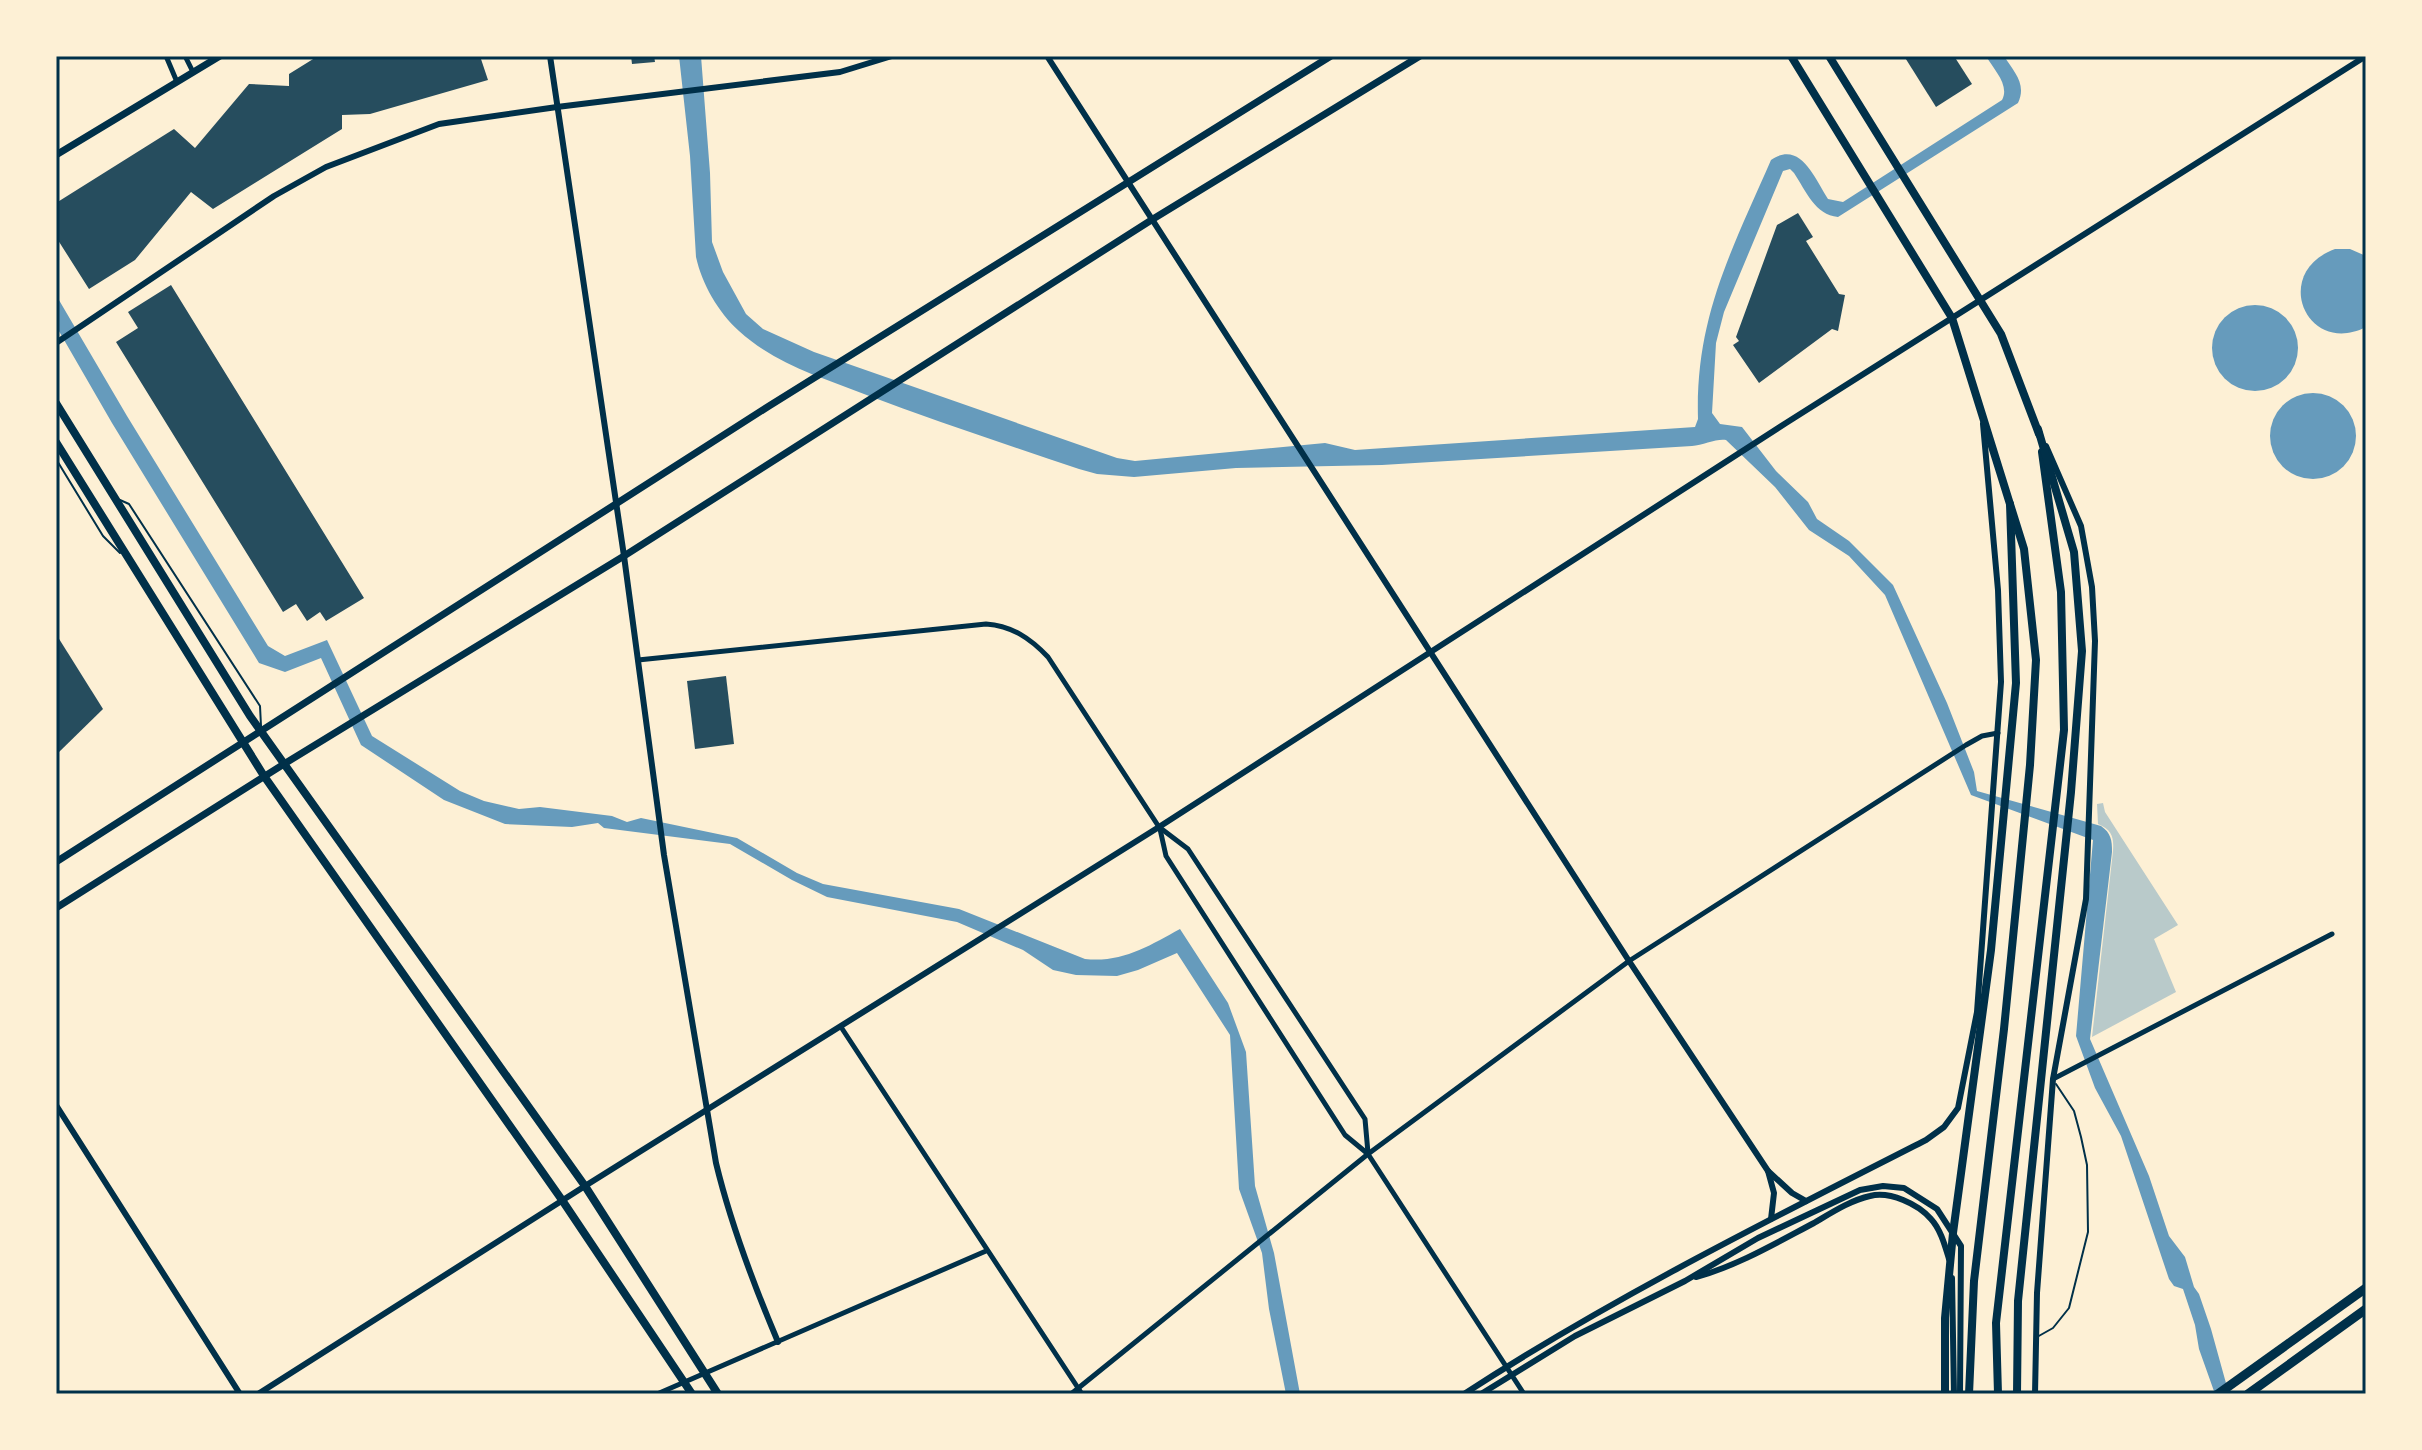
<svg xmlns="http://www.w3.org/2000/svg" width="2422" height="1450" font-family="'Golos Text',sans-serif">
<rect width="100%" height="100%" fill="#fdf0d5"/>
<!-- green -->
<path fill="#b9caca" d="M2103,803L2105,812L2178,925L2154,939L2176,992L2092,1037L2113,851C2114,837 2112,830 2098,824L2097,804Z"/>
<!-- water -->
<g fill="#669bbc">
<path d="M679,56H701L710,173L712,242L723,272L746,314L763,329L814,352L1117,458L1135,461L1325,443L1355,450L1695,427L1698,419C1695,317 1732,250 1771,160C1800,140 1814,177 1828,199L1843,202L2002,100C2010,85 1994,70 1986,56H2004C2014,72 2027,84 2018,103L1838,217C1815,215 1806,191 1794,173L1790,169L1783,171L1724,312L1716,343L1712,413L1720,424L1742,427L1776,471L1808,502L1817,519L1849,541L1893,585L1947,703L1974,772L1977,791L2101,826C2111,833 2112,840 2112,852L2090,1039L2149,1176L2169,1236L2185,1257L2194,1287L2199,1294L2211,1329L2229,1394H2215L2199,1349L2195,1325L2183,1289L2174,1286L2169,1279L2121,1136L2095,1088L2076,1036L2093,840L1971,795L1885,595L1849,556L1809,530L1775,487L1726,440C1718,438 1703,445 1692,446L1382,465L1236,468L1134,477L1097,474L1079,469C1008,445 935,421 864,394C820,377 774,363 739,331C718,312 702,284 696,257L690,156Z"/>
<path d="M2335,249H2350L2366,256V327C2307,357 2270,273 2335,249Z"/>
<path d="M56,295L127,416L268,646L285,656L327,640L372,736L460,791L484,801L519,809L540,807L612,816L627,822L641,818L737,838L797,873L823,884L959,909L1085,959C1122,963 1149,946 1180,929L1228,1003L1246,1052L1255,1186L1274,1253L1300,1394H1286L1269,1309L1262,1253L1239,1189L1230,1035L1177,953L1138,970L1117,976L1076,975L1053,970L1023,950L957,922L827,897L792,880L730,844L604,828L598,823L572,827L505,824L444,800L361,745L321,658L285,672L259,663L112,423L56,326Z"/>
<circle cx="2255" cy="348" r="43"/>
<circle cx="2313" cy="436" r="43"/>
</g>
<!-- building -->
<g fill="#264d5e">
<path d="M318,56H480L488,80L370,114L342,115V129L213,209L191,192L135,260L89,289L56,237V203L174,129L195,148L249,84L289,86V74Z"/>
<path d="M631,56H654L655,62L632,64Z"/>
<path d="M1904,56H1954L1972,84L1936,107Z"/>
<path d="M1798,213L1813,237L1806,241L1839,294L1845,295L1838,331L1832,329L1759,383L1733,345L1739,341L1736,337L1777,225Z"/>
<path d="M171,285L364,598L326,621L320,612L307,621L296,604L283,612L116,342L138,328L128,312Z"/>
<path d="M56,634L103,709L56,755Z"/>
<path d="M726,676L734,744L695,749L687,681Z"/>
</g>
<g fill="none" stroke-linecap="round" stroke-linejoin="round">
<!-- service -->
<g stroke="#003049" stroke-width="2">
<path d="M56,459L103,536L120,553"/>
<path d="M120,500L129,504L260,706L261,726"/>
<path d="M2037,1337L2053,1328L2069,1308L2088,1232L2087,1165L2081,1137L2074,1111L2056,1084"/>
</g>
<!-- minor -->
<g stroke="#003049" stroke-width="5">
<path d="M166,56L177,82"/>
<path d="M185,56L193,72"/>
<path d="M638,660L986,624C1012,626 1030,638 1048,657L1159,827L1188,849L1365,1119L1368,1153"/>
<path d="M1160,829L1166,856L1345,1135L1368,1154L1524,1394"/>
<path d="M841,1027L1082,1394"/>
<path d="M2053,1079L2332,934"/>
<path d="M657,1394L986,1251"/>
<path d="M1071,1394L1368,1154L1629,961L1966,745L1982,736L1998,733"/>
</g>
<!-- tertiary -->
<g stroke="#003049" stroke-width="6">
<path d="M550,56L624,556L664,855L716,1163C731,1225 753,1283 778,1342"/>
<path d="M1047,56L1629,961L1768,1171"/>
<path d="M56,343L274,196L326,167L439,124L557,107L840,72L892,56"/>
<path d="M56,1105L240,1394"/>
<path d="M1771,1219L1774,1193L1768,1171L1792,1193L1806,1201"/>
<path d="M1696,1277C1737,1266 1776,1243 1814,1223C1831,1213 1851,1200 1870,1196C1890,1191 1918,1204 1931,1219C1941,1230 1945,1246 1949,1259"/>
<path d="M1952,1278L1954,1394"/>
<path d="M258,1394L585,1186L1159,827L1786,423L2366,56"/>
<path d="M1464,1394C1612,1298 1769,1220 1926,1140L1944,1127L1958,1108L1977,1012L2001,682L1998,590L1983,424"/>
<path d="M1481,1394L1575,1336L1685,1281L1758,1238L1860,1190L1883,1186L1904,1188L1937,1209L1961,1246L1960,1394"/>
<path d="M2035,1394L2037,1293L2053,1079L2086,899L2095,641L2092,587L2081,526L2046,446"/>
</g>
<!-- secondary -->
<g stroke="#003049" stroke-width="7">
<path d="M56,155L220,56"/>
<path d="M56,862L769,406L1331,56"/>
<path d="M56,908L284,764L624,556L1153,219L1420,56"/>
</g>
<!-- primary -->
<g stroke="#003049" stroke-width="8">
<path d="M1791,56L1952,318L2024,549L2036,660L2030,765L2004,1029L1974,1281L1969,1394"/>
<path d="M1829,56L2001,334L2039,434"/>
<path d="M56,403L250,716L585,1186L718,1394"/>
<path d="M56,442L264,776L562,1200L692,1394"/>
<path d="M1998,1394L1996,1323L2064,730L2061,592L2042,452"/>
</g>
<!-- trunk -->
<g stroke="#003049" stroke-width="8">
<path d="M1945,1394V1318L1953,1233L1991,950L2016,683L2010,504"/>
<path d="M2017,1394L2018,1301L2071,792L2082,651L2074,552L2038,429"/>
</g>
<!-- motorway -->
<g stroke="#003049" stroke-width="9">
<path d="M2218,1394L2366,1288"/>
<path d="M2248,1394L2366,1309"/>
</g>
</g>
<!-- border -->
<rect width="2422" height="1450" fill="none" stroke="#fdf0d5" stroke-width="116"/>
<rect x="58" y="58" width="2306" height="1334" fill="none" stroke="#003049" stroke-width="3"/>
</svg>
